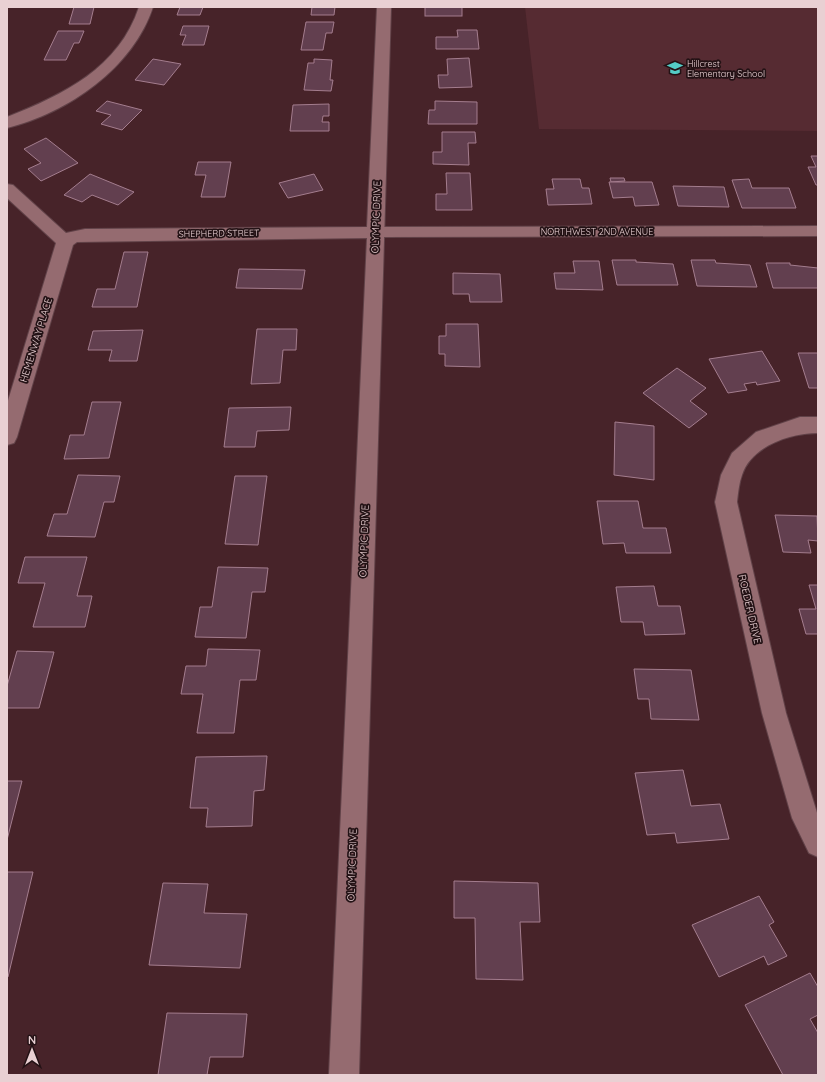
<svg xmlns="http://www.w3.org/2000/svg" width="825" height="1082" font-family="Quicksand,sans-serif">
<rect width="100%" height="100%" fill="#472329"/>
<!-- built -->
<path fill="#562b32" d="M525,7H818V131L539,129Z"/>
<!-- building -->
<g fill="#623f4f" stroke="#a47d8e">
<path d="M74,7H94L90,24H69Z"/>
<path d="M180,7H203L200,15H177Z"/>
<path d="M312,7H335L334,15H311Z"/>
<rect x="425" y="7" width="37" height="9"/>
<path d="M306,22H334L332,33H326L323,50H301Z"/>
<path d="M183,26H209L204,45H182L186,35H180Z"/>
<path d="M457,30H477L479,49H436V37H458Z"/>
<path d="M58,31H84L79,43H74L66,60H44Z"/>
<path d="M469,58L472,87L439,88L438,75H448L447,59Z"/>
<path d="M153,59L181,64L164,85L135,80Z"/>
<path d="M314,59L332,60L330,80H333L331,91L304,90L308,63H314Z"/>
<path d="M107,101L142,110L122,130L101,124L111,115L96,111Z"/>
<path d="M435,101L477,102V124H428L429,110H435Z"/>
<path d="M329,104V116H323L322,122H329V131H290L293,105Z"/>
<path d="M442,132H475L476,143H468L469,165L433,164V152H442Z"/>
<path d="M46,138L78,163L41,181L28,169L41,163L24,149Z"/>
<path d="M811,156H818V185H816L808,167H816Z"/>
<path d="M198,162H231L225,197H201L206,175H195Z"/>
<path d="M446,173H470L472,210H436V194H447Z"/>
<path d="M90,174L134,192L118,205L92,195L82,202L64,195Z"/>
<path d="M314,174L323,190L288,198L279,183Z"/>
<path d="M610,178H624L625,181L611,182Z"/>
<path d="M552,179H580L582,188H589L592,204L548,205L546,189H554Z"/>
<path d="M749,179L752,188H789L796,208H742L732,180Z"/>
<path d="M609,182H652L659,205L635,206L633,197L613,198Z"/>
<path d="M673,186L724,187L729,207L678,206Z"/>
<path d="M124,252H148L137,307H92L97,289H115Z"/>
<path d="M612,260H636V262L673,264L678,285H617Z"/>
<path d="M691,260H715L716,263L750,265L757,287L697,286Z"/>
<path d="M573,261H599L603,290L556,289L554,273H575Z"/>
<path d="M766,263H790V265L818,268V288H773Z"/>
<path d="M239,269L305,270L302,289L236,288Z"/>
<path d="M453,273L500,274L502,302H470L469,294H453Z"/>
<path d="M446,324H478L480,367L445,366V354H439V336H446Z"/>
<path d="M257,329H297L296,350H283L280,383L251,384Z"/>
<path d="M143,330L137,361H109L112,350H88L93,331Z"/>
<path d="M762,351L780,381L757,385L756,382L744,384L747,390L728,393L709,359Z"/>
<path d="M798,353H818V388H809Z"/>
<path d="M677,368L706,388L690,401L707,414L689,428L643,393Z"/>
<path d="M92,402H121L109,458L64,459L70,435H84Z"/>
<path d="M291,407L289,430L257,431L255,447H224L229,408Z"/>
<path d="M615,422L654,426V480L614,475Z"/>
<path d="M78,475L120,476L114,502H104L95,537L47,536L54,514H67Z"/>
<path d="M235,476H267L258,545L225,544Z"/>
<path d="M597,501H638L643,528H666L671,553H626L624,543L603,544Z"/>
<path d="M775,515L817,516L818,541L808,540L811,553L783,552Z"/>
<path d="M25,557H87L77,596H92L85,627H33L45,583H18Z"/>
<path d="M218,567L268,568L265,592H252L246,638L195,637L200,607H212Z"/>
<path d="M809,585H818V634H806L799,609H816Z"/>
<path d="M654,586L658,606H680L685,634L645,635L643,622H621L616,587Z"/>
<path d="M208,649L260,650L256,680H240L234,733H197L203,694H181L186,666H206Z"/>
<path d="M17,651L54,652L39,708H7V686Z"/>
<path d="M634,669L691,670L699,720L651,719L649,699H638Z"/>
<path d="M267,756L264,790L254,791L252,826L206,827L208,808H190L196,757Z"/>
<path d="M683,770L691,806L720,804L729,839L677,843L675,833L647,835L635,773Z"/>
<path d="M7,781H22L7,840Z"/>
<path d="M7,872H33L8,977H7Z"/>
<path d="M454,881L538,883L540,922H520L523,980L476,979L475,918H454Z"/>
<path d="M163,883L208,884L204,913L247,914L240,968L149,965Z"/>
<path d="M759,896L774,922L769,925L787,956L768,965L764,956L719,977L692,925Z"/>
<path d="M810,973L818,987V1015L810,1019L818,1033V1075H783L745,1005Z"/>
<path d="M167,1013L247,1014L243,1057H210L207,1075H158Z"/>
</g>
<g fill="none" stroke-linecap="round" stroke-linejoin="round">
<!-- minor casing -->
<g stroke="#614248" stroke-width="2">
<g id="minor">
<path d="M139,7H153C133,68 68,113 7,128V117C63,95 119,68 139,7Z"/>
<path d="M377,7H391L359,1075H329L367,238L77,242L73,245L17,437L14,443L7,445V404L56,243L7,198V184L13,185L66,233L85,229L367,227Z"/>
<path d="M800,417H818V433C791,433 751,446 742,475C739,483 738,493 737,502L786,713L818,816V857L809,853L792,818L762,713L715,502L721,475L732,453L756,432Z"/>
</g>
</g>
<!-- tertiary casing -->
<g stroke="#614248" stroke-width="2">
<path id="tertiary" d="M818,226V236L376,237L370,236L367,232L370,228L376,227Z"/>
</g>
<!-- minor -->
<use href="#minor" fill="#956b70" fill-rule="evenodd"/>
<!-- tertiary -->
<use href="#tertiary" fill="#956b70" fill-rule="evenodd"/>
</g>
<!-- icons -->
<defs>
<g id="school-bare" transform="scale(1.2)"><path d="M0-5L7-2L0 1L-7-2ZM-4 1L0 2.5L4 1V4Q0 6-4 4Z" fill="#54cdc7" stroke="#231215" stroke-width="2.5" paint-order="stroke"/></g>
</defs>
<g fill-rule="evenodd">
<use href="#school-bare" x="675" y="68"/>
</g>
<g text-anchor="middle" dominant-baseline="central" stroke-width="3.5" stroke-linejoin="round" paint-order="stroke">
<!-- far-poi labels -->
<g font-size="9" fill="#e9d0d3" stroke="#231215" text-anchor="start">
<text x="687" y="63">Hillcrest<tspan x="687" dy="10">Elementary School</tspan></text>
</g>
<!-- far-street labels -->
<g font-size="9" fill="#e9d0d3" stroke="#231215">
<text x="597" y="231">NORTHWEST 2ND AVENUE</text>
<text transform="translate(219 233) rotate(-1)">SHEPHERD STREET</text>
</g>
<!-- street labels -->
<g font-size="10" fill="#e9d0d3" stroke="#231215">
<text transform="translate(376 217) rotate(-88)">OLYMPIC DRIVE</text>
<text transform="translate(36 340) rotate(-73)">HEMENWAY PLACE</text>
<text transform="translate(364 541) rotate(-88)">OLYMPIC DRIVE</text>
<text transform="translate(750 609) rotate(77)">ROEDER DRIVE</text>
<text transform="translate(352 865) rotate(-88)">OLYMPIC DRIVE</text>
</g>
</g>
<!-- border -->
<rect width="825" height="1082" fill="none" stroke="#e9d0d3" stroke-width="16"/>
<!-- north arrow -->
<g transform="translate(32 1050)" stroke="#231215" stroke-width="3" paint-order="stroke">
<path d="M0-3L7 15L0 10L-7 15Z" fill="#e9d0d3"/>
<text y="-6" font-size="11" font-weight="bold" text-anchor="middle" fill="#e9d0d3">N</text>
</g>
</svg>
